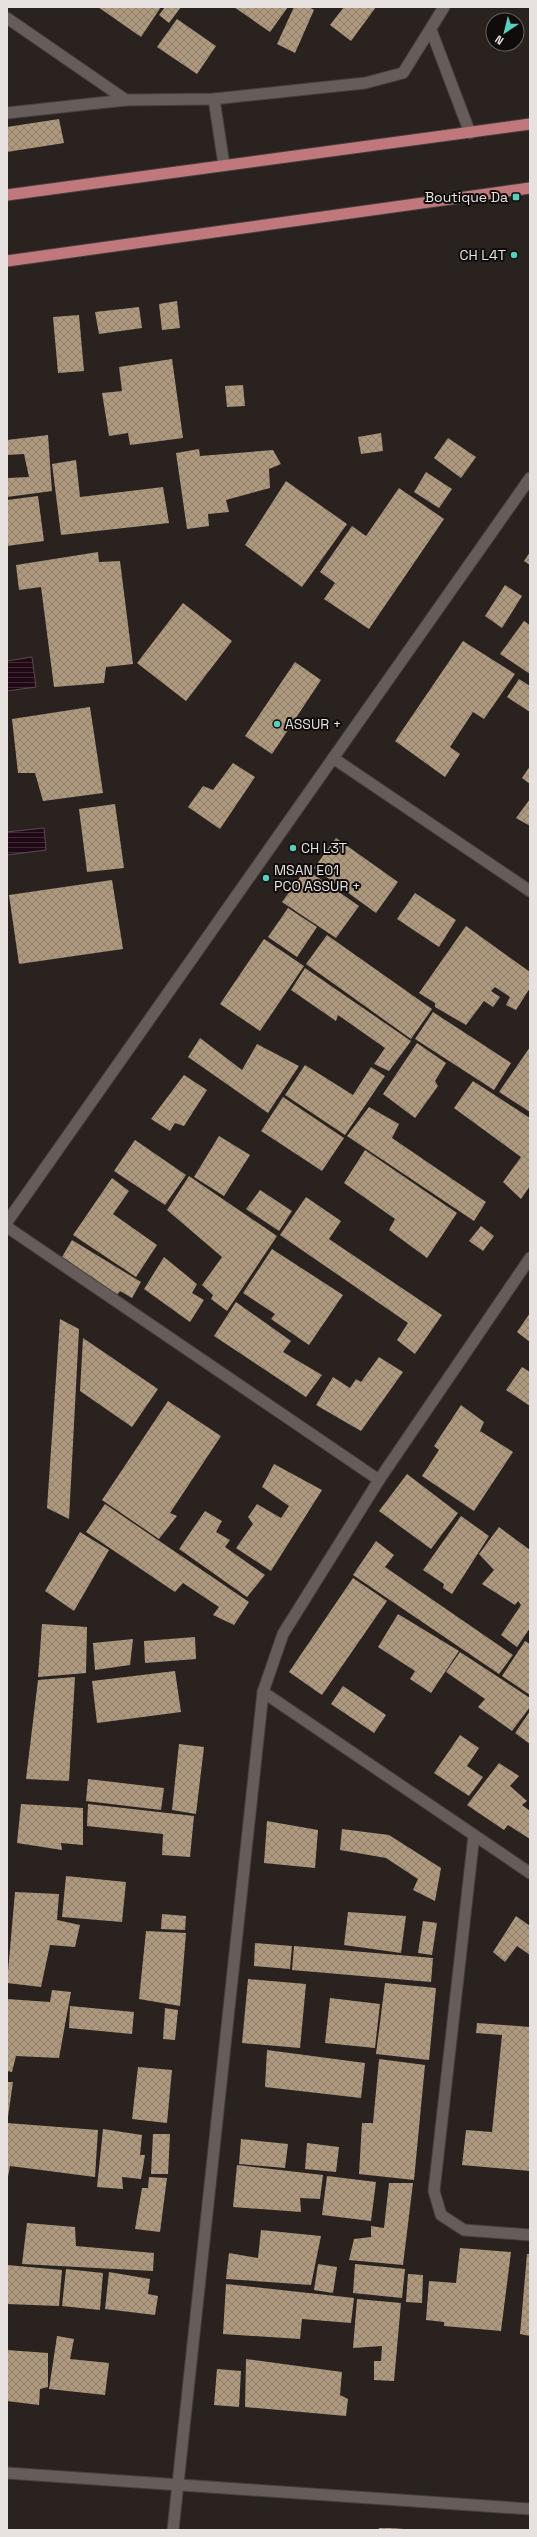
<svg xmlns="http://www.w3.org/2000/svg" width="537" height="2537" font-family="'Space Grotesk',sans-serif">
<defs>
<pattern id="water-rules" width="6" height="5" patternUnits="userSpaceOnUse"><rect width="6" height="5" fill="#200815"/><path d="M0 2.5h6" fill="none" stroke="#402c37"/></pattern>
<pattern id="building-cross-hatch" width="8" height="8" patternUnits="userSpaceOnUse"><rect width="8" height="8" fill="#ae987e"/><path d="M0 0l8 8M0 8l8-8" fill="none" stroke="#8e7f6c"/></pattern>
</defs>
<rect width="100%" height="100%" fill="#29221f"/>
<!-- water -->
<g fill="url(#water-rules)" stroke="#5c4952">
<path d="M32,657L36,687L7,691V661Z"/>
<path d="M44,828L46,850L7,855V832Z"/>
</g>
<!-- building -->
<g fill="url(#building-cross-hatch)">
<path d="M98,7H161L141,37Z"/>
<path d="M165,7H181L169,23L159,15Z"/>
<path d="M234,7H288L270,32Z"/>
<path d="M294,7H309L314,10L295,53L277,44Z"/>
<path d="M344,7H376L351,41L330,25Z"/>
<path d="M177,19L216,46L197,74L157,47Z"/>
<path d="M59,119L64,143L7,152V127Z"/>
<path d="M177,301L180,328L162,330L159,304Z"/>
<path d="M139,307L142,328L99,334L95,312Z"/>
<path d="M79,315L84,371L58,373L53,317Z"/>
<path d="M172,359L183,438L130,445L128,433L109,436L102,393L122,391L119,367Z"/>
<path d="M243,385L245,406L227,407L225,386Z"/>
<path d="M381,433L383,451L361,454L358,437Z"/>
<path d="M48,435L52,491L7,497V478L29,477L24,454L7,455V440Z"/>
<path d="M448,438L476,457L461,478L434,458Z"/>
<path d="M199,449L200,456L273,450L281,464L269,469L270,488L226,500L229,512L208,514L209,526L187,529L176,453Z"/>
<path d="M76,460L80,497L163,487L169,523L61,535L52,464Z"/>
<path d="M426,472L452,489L439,508L414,492Z"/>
<path d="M286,481L347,524L302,587L245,545Z"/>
<path d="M399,488L444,519L369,629L324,599L335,583L320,572L352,526L366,536Z"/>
<path d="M38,496L44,541L7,546V500Z"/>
<path d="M98,552L99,562L120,561L133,664L106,667L104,683L54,687L41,587L19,590L16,565Z"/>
<path d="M530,552V565L524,561Z"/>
<path d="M505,585L522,596L502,628L485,616Z"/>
<path d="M183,603L232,641L186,701L137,663Z"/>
<path d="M524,621L530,625V674L500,654Z"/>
<path d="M463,641L515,674L484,719L473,712L450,747L460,754L445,777L395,741Z"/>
<path d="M295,662L321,680L272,754L245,736Z"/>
<path d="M519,679L530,686V712L507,697Z"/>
<path d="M90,707L103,793L43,801L35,773H18L12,719Z"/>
<path d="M233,763L255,777L220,829L188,807L203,786L213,790Z"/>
<path d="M530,766V784L522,778Z"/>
<path d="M530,799V826L516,818Z"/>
<path d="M115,804L124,868L87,872L79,809Z"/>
<path d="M336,838L398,882L376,913L314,868Z"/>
<path d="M306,869L359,906L336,938L282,902Z"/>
<path d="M112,880L123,949L19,964L9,895Z"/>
<path d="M415,893L456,920L439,947L397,919Z"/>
<path d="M288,908L317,927L297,957L268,937Z"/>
<path d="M466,926L530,972V988L516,1010L506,1005L510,997L495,987L491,991L500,997L493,1007L484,1001L466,1025L435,1007V1003L419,993Z"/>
<path d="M327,935L432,1009L411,1039L306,964Z"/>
<path d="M264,939L304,966L260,1031L220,1004Z"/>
<path d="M305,968L411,1041L389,1071L374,1064L385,1048L338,1015L336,1021L291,990Z"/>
<path d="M433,1012L511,1063L494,1090L415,1039Z"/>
<path d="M200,1038L242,1070L257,1044L299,1066L268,1113L188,1057Z"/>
<path d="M417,1043L446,1063L435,1081L438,1086L415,1118L383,1094Z"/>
<path d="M530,1047V1112L499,1092Z"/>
<path d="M305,1065L353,1095L371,1067L385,1076L345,1135L285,1095Z"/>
<path d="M184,1075L207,1090L184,1126L175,1123L170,1131L151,1119Z"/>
<path d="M473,1081L530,1118V1186L521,1199L503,1182L521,1157L454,1108Z"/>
<path d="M283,1097L344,1138L322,1171L261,1131Z"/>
<path d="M369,1107L399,1124L392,1138L486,1202L474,1221L347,1136Z"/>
<path d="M219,1136L250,1155L224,1196L194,1177Z"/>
<path d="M135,1140L186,1175L165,1205L114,1171Z"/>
<path d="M365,1150L457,1213L427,1258L389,1230L395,1219L344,1183Z"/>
<path d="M189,1176L277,1236L227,1311L211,1299L213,1295L202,1285L222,1257L167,1210Z"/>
<path d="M112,1178L129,1191L113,1214L157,1245L136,1277L73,1235Z"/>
<path d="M260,1190L292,1211L279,1231L246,1209Z"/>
<path d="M306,1197L341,1221L329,1239L442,1315L415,1354L397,1340L408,1323L280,1235Z"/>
<path d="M481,1226L494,1236L483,1251L469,1241Z"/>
<path d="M72,1240L141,1282L132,1298L120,1291L116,1296L62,1257Z"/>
<path d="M272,1249L343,1295L309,1345L271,1319L275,1314L243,1293Z"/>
<path d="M164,1257L197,1284L192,1293L204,1300L190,1322L144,1289Z"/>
<path d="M236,1302L291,1341L283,1352L322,1375L306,1397L214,1336Z"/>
<path d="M530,1313V1342L517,1332Z"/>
<path d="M60,1319L79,1329L69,1519L47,1508Z"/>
<path d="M83,1338L158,1389L132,1427L80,1391Z"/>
<path d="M379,1357L403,1372L361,1431L316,1405L333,1377L350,1388L356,1379L361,1382Z"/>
<path d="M522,1367L530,1372V1406L506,1390Z"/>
<path d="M168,1401L221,1436L170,1513L177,1516L159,1539L102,1500Z"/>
<path d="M461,1405L484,1422L480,1431L513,1452L474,1511L422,1476L439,1450L434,1446Z"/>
<path d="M274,1464L322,1490L271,1571L236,1548L253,1524L248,1517L257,1504L281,1518L289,1506L262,1487Z"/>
<path d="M407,1474L458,1513L431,1549L379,1511Z"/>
<path d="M105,1504L249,1602L234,1625L213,1615L219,1607L183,1583L175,1592L86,1532Z"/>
<path d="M205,1511L222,1521L216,1532L230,1540L225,1547L265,1575L247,1597L179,1549Z"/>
<path d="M461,1516L489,1536L452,1594L443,1588L444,1584L423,1570Z"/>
<path d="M499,1527L530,1550V1628L517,1647L501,1635L521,1605L518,1601L515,1605L482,1584L494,1570L479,1554Z"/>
<path d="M80,1532L109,1550L74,1611L45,1591Z"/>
<path d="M376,1541L394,1555L385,1567L513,1655L499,1674L353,1575Z"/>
<path d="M353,1578L387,1601L322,1695L289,1672Z"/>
<path d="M398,1614L459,1651L431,1693L410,1679L415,1671L378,1647Z"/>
<path d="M42,1624L87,1627L86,1673L38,1677Z"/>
<path d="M195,1637L196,1659L145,1663L144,1641Z"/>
<path d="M133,1639L130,1665L95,1670L93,1643Z"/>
<path d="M525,1641L530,1644V1695L502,1676Z"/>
<path d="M460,1652L530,1698V1707L512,1731L478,1707L485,1699L446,1672Z"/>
<path d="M175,1671L181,1712L97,1723L92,1681Z"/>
<path d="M75,1677L69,1781L26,1779L38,1680Z"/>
<path d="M343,1686L386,1715L374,1733L331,1704Z"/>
<path d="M530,1711V1744L515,1733Z"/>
<path d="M460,1735L479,1748L467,1766L483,1777L469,1796L434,1773Z"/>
<path d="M179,1744L204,1747L196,1814L172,1810Z"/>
<path d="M499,1763L519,1776L510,1786L527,1801L522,1805L530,1811V1839L508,1825L504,1830L467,1805Z"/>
<path d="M88,1779L164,1788L161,1810L86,1801Z"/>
<path d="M21,1804L83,1808V1845L61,1843L62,1850L17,1843Z"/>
<path d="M88,1804L194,1816L190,1857L162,1855L163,1834L87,1826Z"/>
<path d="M267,1821L318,1830L315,1868L264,1863Z"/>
<path d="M342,1829L389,1835L441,1868L435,1901L413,1890L418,1879L386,1858L340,1850Z"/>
<path d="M66,1876L126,1882L122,1922L62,1917Z"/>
<path d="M15,1892L59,1894L57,1920L80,1925L75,1947L50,1945L41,1987L7,1983Z"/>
<path d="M348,1912L406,1916L401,1953L344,1945Z"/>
<path d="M162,1914L186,1916L185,1930L161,1929Z"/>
<path d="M516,1916L530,1926V1955L517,1946L505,1962L493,1952Z"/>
<path d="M423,1921L437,1923L432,1955L418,1953Z"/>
<path d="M146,1931L186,1933L180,2006L139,1999Z"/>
<path d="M255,1943L292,1946L290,1969L254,1966Z"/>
<path d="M294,1946L433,1958L431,1982L292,1970Z"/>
<path d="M248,1979L306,1984L300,2048L242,2043Z"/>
<path d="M385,1983L436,1988L429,2060L376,2054Z"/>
<path d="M52,1990L71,1992L59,2058L16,2056L12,2072L7,2071V1999L50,2002Z"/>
<path d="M330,1998L380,2004L375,2048L325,2043Z"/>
<path d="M70,2006L134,2012L132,2034L69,2028Z"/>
<path d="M165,2008L178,2010L175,2040L163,2039Z"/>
<path d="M477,2023L530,2027V2171L462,2165L466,2130L492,2132L502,2035L476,2033Z"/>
<path d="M267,2050L365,2063L361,2098L265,2087Z"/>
<path d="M379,2059L425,2065L414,2180L359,2174L362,2123H373Z"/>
<path d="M138,2067L172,2070L167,2123L132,2119Z"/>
<path d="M7,2082H13L8,2117H7Z"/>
<path d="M7,2123L98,2130L95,2177L10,2166L7,2182Z"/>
<path d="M103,2129L142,2135L140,2155H145L141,2179L122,2177L123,2189L97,2187Z"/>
<path d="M153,2134H170L168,2174H151Z"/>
<path d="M241,2139L288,2144L285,2168L239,2164Z"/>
<path d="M307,2143L339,2147L336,2172L305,2169Z"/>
<path d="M237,2165L323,2175L320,2199L300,2198L301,2212L233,2207Z"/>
<path d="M327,2176L376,2182L371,2221L322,2215Z"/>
<path d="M149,2177L167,2178L160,2232L135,2229L142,2188H148Z"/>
<path d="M389,2183H413L403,2265L349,2260L354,2239L371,2237V2226L384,2228Z"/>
<path d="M27,2223L75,2227L76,2246L154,2253L153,2271L22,2264Z"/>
<path d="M261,2230L321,2236L311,2285L226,2279L229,2253L258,2258Z"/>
<path d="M460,2248L511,2252L501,2331L444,2326V2322L426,2320L429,2281L456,2283Z"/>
<path d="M527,2254H530V2336L520,2334Z"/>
<path d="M318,2264L337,2267L333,2293L314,2290Z"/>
<path d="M355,2264L405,2269L402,2298L353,2293Z"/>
<path d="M7,2265L62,2270L59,2306L7,2304Z"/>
<path d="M66,2269L103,2273L100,2310L62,2306Z"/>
<path d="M109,2272L150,2279L148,2294L158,2296L155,2315L105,2309Z"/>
<path d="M408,2274L423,2275L422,2303L406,2302Z"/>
<path d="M226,2284L354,2298L351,2323L302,2319L300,2339L223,2334Z"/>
<path d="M357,2299L401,2303L394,2381L374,2380V2361H381L382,2346L353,2348Z"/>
<path d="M57,2336L74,2339L70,2359L109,2363L105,2395L49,2389Z"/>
<path d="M7,2350L48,2353V2387L40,2389L39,2405L7,2401Z"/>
<path d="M246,2359L342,2372L340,2395L348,2399L346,2416L245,2407Z"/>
<path d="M217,2369L241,2371L239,2407L214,2405Z"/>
<path d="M379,2528H404L378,2530Z"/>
</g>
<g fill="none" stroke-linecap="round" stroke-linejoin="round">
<!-- service casing -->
<g stroke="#443f3d" stroke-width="13">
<path id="service" d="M7,113L126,100"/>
</g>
<!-- minor casing -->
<g stroke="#443f3d" stroke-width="13">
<g id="minor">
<path d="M7,18L126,100L214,99L365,83L403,73L444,7"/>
<path d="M431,30L470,133"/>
<path d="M214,99L224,165"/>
<path d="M333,758L530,891"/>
<path d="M7,1222L530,478"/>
<path d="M7,1227L379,1480"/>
<path d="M263,1692L530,1873"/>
<path d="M474,1835L434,2191L441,2215L464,2230L530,2235"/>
<path d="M7,2473L530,2509"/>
<path d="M173,2530L263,1692L283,1634L379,1480L530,1258"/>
</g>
</g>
<!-- primary casing -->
<g stroke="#443f3d" stroke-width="13">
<g id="primary">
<path d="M7,195L530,124"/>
<path d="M7,261L530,188"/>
</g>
</g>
<!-- service -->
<use href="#service" stroke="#665d5a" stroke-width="11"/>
<!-- minor -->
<use href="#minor" stroke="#665d5a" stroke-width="11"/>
<!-- primary -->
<use href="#primary" stroke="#c1787d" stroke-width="11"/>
</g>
<!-- markers -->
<g fill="#5acebe" stroke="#0f0c0b" stroke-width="1.5">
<rect x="512" y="193" width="8" height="8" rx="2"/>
<circle cx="514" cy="255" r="4"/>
<circle cx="277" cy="724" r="4"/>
<circle cx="293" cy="848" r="4"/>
<circle cx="266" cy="878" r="4"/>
</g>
<g text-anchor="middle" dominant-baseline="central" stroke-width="4" stroke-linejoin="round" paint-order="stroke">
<!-- poi labels -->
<g font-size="14" fill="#e7e2e0" stroke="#0f0c0b" text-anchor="start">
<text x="508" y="197" text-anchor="end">Boutique Da</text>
<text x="506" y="255" text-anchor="end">CH L4T</text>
<text x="285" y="724">ASSUR +</text>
<text x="301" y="848">CH L3T</text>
<text x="274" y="870">MSAN E01<tspan x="274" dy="16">PCO ASSUR +</tspan></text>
</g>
</g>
<!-- border -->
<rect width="537" height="2537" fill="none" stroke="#e7e2e0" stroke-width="16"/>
<!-- north arrow -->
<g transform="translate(505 32) rotate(215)"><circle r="19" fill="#0f0c0b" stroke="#656260"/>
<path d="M0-3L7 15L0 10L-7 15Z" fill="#5acebe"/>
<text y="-6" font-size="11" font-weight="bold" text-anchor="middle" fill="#e7e2e0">N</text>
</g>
</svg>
